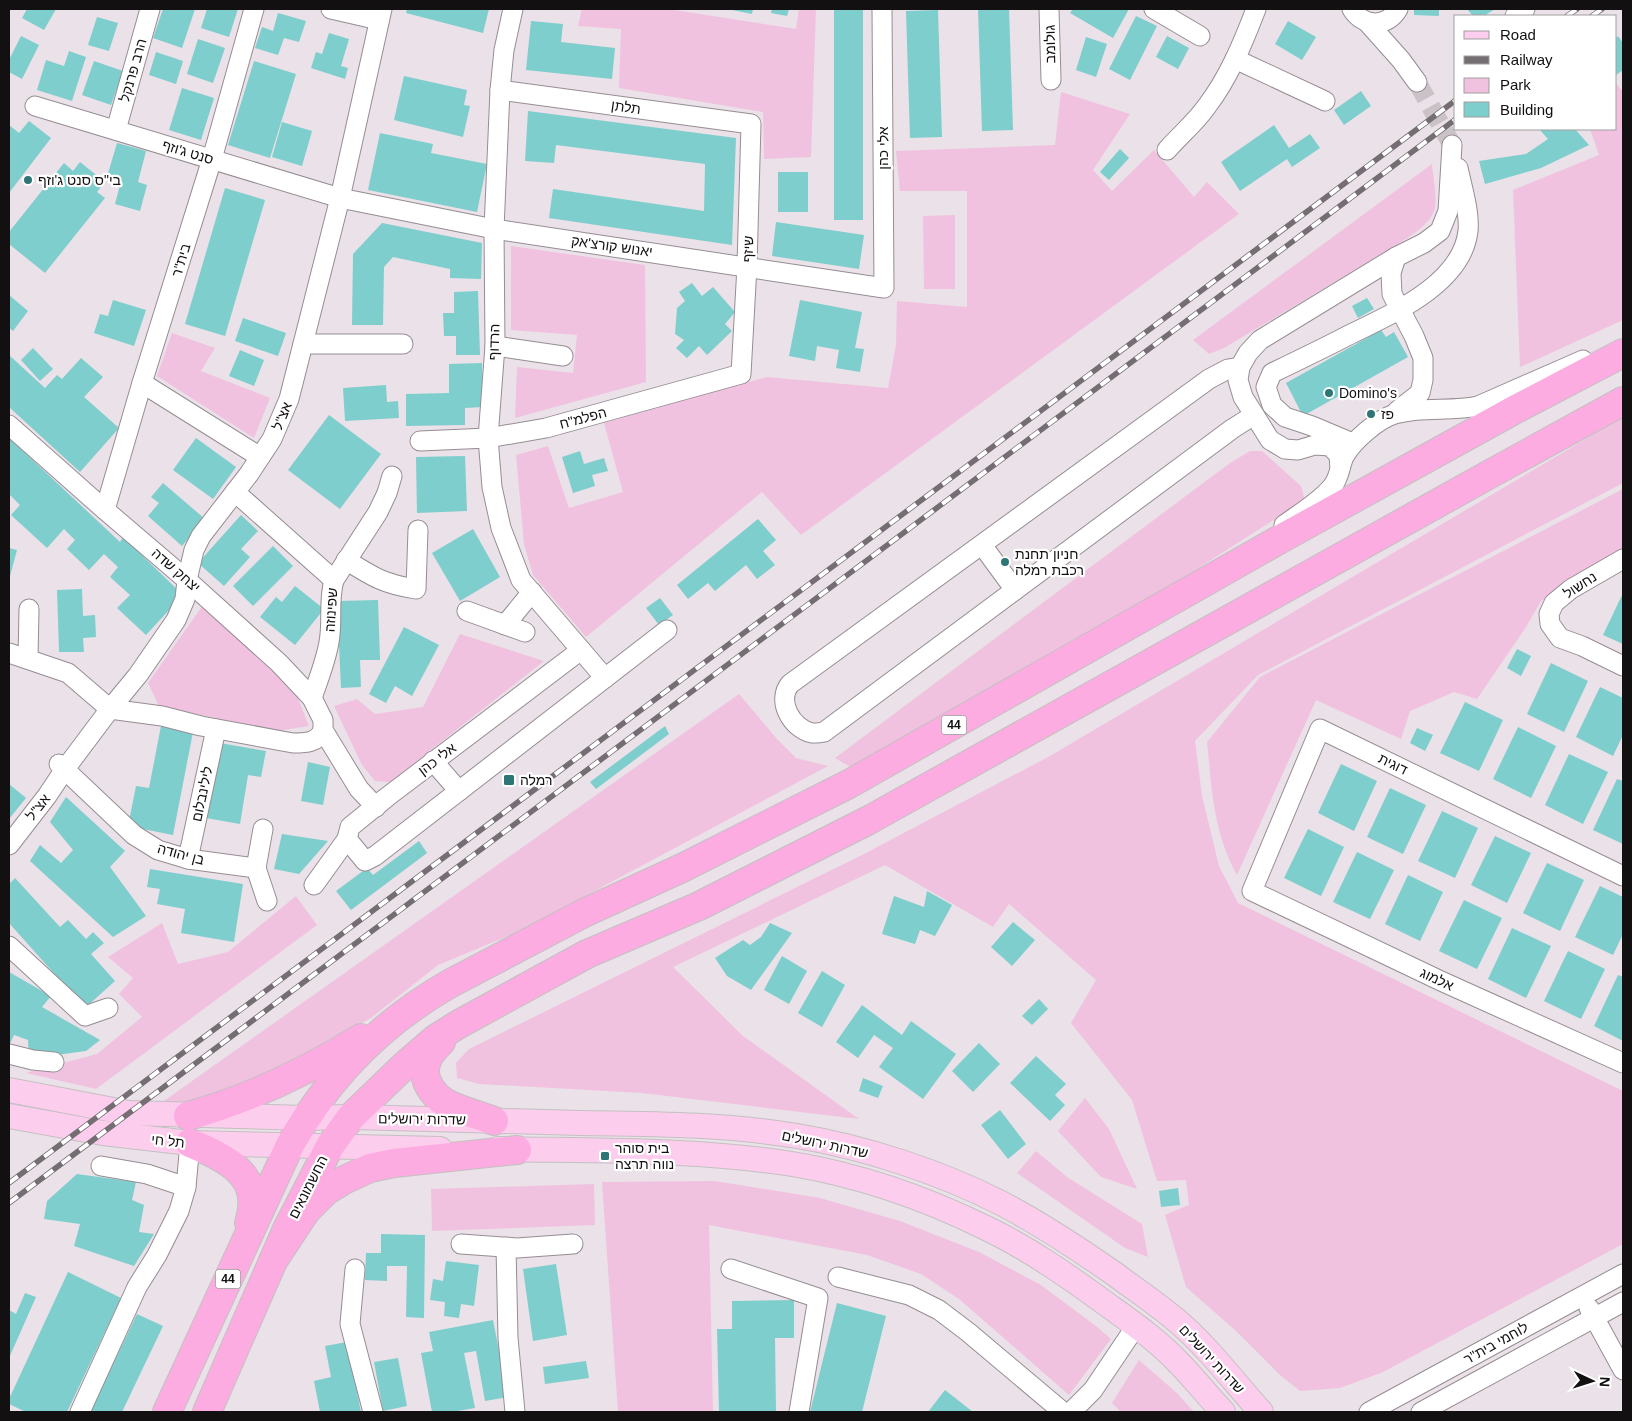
<svg xmlns="http://www.w3.org/2000/svg" width="1632" height="1421" font-family="Helvetica,'Noto Sans Hebrew',sans-serif">
<rect width="100%" height="100%" fill="#ebe1e8"/>
<!-- green -->
<g fill="#f0c2df">
<path d="M582,9H668L796,29L799,9H816L811,157L764,159L763,112L619,88L621,29L578,26Z"/>
<path d="M1616,84L1623,91V320L1520,367L1513,190L1599,155L1590,129H1616Z"/>
<path d="M1061,92L1130,114L1093,170L1112,191L1154,150L1194,197L1207,182L1239,214L801,535L762,492L586,637L533,575L524,544L516,455L548,446L569,508L623,492L604,423L767,377L888,388L896,345L897,301L967,307V191H900L896,151L1055,145Z"/>
<path d="M1432,164C1433,176 1438,199 1434,211C1430,223 1416,232 1406,239L1224,348L1209,354L1193,340Z"/>
<path d="M955,215V289H924L923,216Z"/>
<path d="M511,246L645,265L646,382L515,418L517,367L573,373L577,335L511,330Z"/>
<path d="M172,333L215,348L201,371L270,398L254,438L157,376Z"/>
<path d="M1623,417V483L1258,675L1195,741L1202,796L1219,866L1238,903L1623,1091V1244L1383,1372L1340,1388L1300,1391L1280,1375L1236,1331L1186,1287L1165,1215L1189,1205L1186,1180L1157,1181L1132,1100L1071,1023L1096,980L1009,904L993,927L885,865L673,967L743,1036L859,1119L642,1093L479,1084L457,1078L456,1063L469,1049L862,855L1050,756Z"/>
<path d="M1250,451H1262L1301,486L1305,500L1136,608L852,768L835,758L1230,463Z"/>
<path d="M1623,489V552L1541,601L1526,627L1477,699L1454,692L1410,711L1401,739L1316,700L1237,875C1213,831 1212,790 1207,742L1260,677Z"/>
<path d="M203,605L268,662L297,696L309,726L277,731L159,706L148,683Z"/>
<path d="M460,634L544,661L390,782L375,781L362,765L334,706L357,699L375,714L423,707Z"/>
<path d="M739,694L777,739L796,758L828,766L518,932L438,965L371,1018L270,1072L215,1097L191,1103H161Z"/>
<path d="M296,896L317,925L96,1089L26,1073L97,1054L142,1017L119,994L133,978L108,957L162,923L178,964L228,952Z"/>
<path d="M1085,1098L1109,1129L1137,1189L1101,1177L1058,1131Z"/>
<path d="M1036,1151L1067,1177L1142,1224L1148,1257L1125,1248L1017,1173Z"/>
<path d="M715,1181L820,1198L900,1221L979,1252L1041,1285L1096,1326L1111,1339L1069,1395L959,1299L921,1274L867,1255L709,1225L713,1412H618L602,1182Z"/>
<path d="M594,1184L595,1225L432,1231L431,1189Z"/>
<path d="M1139,1360L1178,1394L1194,1412H1121L1112,1403Z"/>
</g>
<!-- building -->
<g fill="#7ececd">
<path d="M27,9H56L44,30L22,18Z"/>
<path d="M163,9H195L182,48L153,38Z"/>
<path d="M207,9H238L229,37L201,28Z"/>
<path d="M407,9H489L483,33L406,13Z"/>
<path d="M727,9H753L752,14Z"/>
<path d="M772,9H789L787,16L771,13Z"/>
<rect x="834" y="9" width="29" height="211"/>
<path d="M978,9H1009L1013,130L982,131Z"/>
<path d="M1073,9H1129L1113,38L1070,13Z"/>
<path d="M1414,9H1439V16L1414,15Z"/>
<path d="M1467,9H1495L1484,16H1473Z"/>
<path d="M938,10L942,137L910,138L906,11Z"/>
<path d="M278,13L306,21L299,42L284,38L278,55L255,48L262,27L273,31Z"/>
<path d="M1136,16L1157,26L1130,80L1109,69Z"/>
<path d="M97,17L118,23L109,51L88,45Z"/>
<path d="M531,21L563,24L561,42L615,48L612,79L526,70Z"/>
<path d="M1288,21L1316,37L1302,60L1275,44Z"/>
<path d="M329,33L349,39L341,66L348,68L345,79L311,68L316,52L322,54Z"/>
<path d="M21,36L39,45L22,79L9,72V60Z"/>
<path d="M1167,36L1189,48L1178,69L1156,57Z"/>
<path d="M1618,36L1623,43V70L1616,75V38Z"/>
<path d="M1086,37L1107,44L1096,77L1076,70Z"/>
<path d="M198,39L225,48L213,83L187,74Z"/>
<path d="M69,51L86,57L72,101L37,90L46,60L64,66Z"/>
<path d="M156,52L183,61L176,84L149,75Z"/>
<path d="M94,61L123,71L111,105L82,95Z"/>
<path d="M254,61L296,74L270,158L228,145Z"/>
<path d="M404,76L467,90L464,105L470,106L463,137L394,120Z"/>
<path d="M182,88L214,98L201,140L169,130Z"/>
<path d="M1361,91L1371,106L1344,125L1334,110Z"/>
<path d="M528,111L736,138L732,245L549,218L553,189L704,211L705,164L556,145L554,163L525,161Z"/>
<path d="M29,121L51,138L9,193V125L19,133Z"/>
<path d="M282,122L312,131L302,166L272,157Z"/>
<path d="M1274,125L1289,148L1310,134L1320,148L1292,167L1287,159L1240,191L1221,162Z"/>
<path d="M1539,129H1575L1589,145L1541,168L1485,184L1479,161L1526,154L1548,139Z"/>
<path d="M380,133L433,144L431,153L487,164L477,212L368,190Z"/>
<path d="M117,143L146,151L138,182L147,185L140,211L115,204L121,181L107,177Z"/>
<path d="M1120,149L1129,158L1109,180L1100,172Z"/>
<path d="M80,162L105,182L97,192L105,198L45,273L9,244V232L64,163L73,171Z"/>
<rect x="778" y="172" width="30" height="40"/>
<path d="M225,188L265,200L225,336L185,324Z"/>
<path d="M776,222L864,235L859,269L772,256Z"/>
<path d="M382,223L482,243L481,279L450,278V269L393,257L384,267L383,325H352L353,254Z"/>
<path d="M692,283L702,296L713,287L735,312L725,324L732,331L707,355L699,346L687,358L676,348L684,340L675,334L677,308L685,301L679,292Z"/>
<path d="M478,291L480,355H456V336H444L443,313H454V292Z"/>
<path d="M9,295L28,311L13,331L9,328Z"/>
<path d="M1367,298L1374,309L1358,318L1352,306Z"/>
<path d="M113,300L146,310L134,346L94,333L100,314L108,316Z"/>
<path d="M800,300L862,312L855,348L864,349L860,372L836,368L839,350L817,346L815,361L789,356Z"/>
<path d="M243,318L286,333L278,356L235,341Z"/>
<path d="M1381,330L1386,337L1394,332L1408,357L1303,416L1286,383Z"/>
<path d="M33,348L53,369L40,381L21,360Z"/>
<path d="M240,350L264,360L254,386L229,376Z"/>
<path d="M9,355L45,388L57,375L62,379L81,358L103,377L84,397L119,428L80,472L9,407Z"/>
<path d="M482,363L483,407L465,408V425L406,426V394L449,393V364Z"/>
<path d="M386,385L387,402L398,401L399,418L345,421L343,388Z"/>
<path d="M329,415L381,454L340,509L288,470Z"/>
<path d="M9,438L120,542L123,537L183,595L146,635L117,608L130,595L110,577L118,567L104,554L89,570L67,549L75,540L64,529L47,548L11,515L20,505L9,494Z"/>
<path d="M196,438L236,467L213,499L173,470Z"/>
<path d="M580,451L584,464L604,458L608,471L592,475L595,486L573,493L562,457Z"/>
<path d="M465,456L467,511L417,513L416,457Z"/>
<path d="M163,483L205,519L182,546L148,516L159,503L151,497Z"/>
<path d="M241,515L258,531L241,549L250,557L224,586L198,563Z"/>
<path d="M758,519L776,540L763,551L775,565L757,579L746,565L715,591L708,583L688,599L677,585Z"/>
<path d="M473,529L500,577L460,601L432,553Z"/>
<path d="M273,546L293,566L253,606L233,586Z"/>
<path d="M9,548L17,550L9,580Z"/>
<path d="M295,586L324,609L295,645L260,617L276,597L282,602Z"/>
<path d="M82,589L83,616L95,615L96,637L83,638L84,652H59L57,590Z"/>
<path d="M1623,593V644L1603,635Z"/>
<path d="M660,598L673,615L659,625L646,608Z"/>
<path d="M378,600L380,660H360L361,687L341,688L337,601Z"/>
<path d="M404,627L439,645L412,696L395,686L386,703L369,694Z"/>
<path d="M1517,649L1531,656L1521,676L1507,668Z"/>
<path d="M1551,663L1588,681L1564,732L1527,714Z"/>
<path d="M1600,687L1623,698V735L1613,756L1576,737Z"/>
<path d="M1465,702L1503,720L1479,771L1440,753Z"/>
<path d="M161,726L193,732L173,835L128,826L136,786L149,788Z"/>
<path d="M665,726L669,734L596,789L590,782Z"/>
<path d="M1518,727L1556,746L1531,798L1493,779Z"/>
<path d="M1417,728L1433,735L1425,751L1410,743Z"/>
<path d="M220,743L266,751L261,777L248,775L240,824L206,818Z"/>
<path d="M1569,754L1608,772L1583,824L1545,805Z"/>
<path d="M308,762L330,767L323,805L301,801Z"/>
<path d="M1341,764L1377,781L1354,831L1318,813Z"/>
<path d="M1617,779L1623,781V844L1593,830Z"/>
<path d="M9,784L26,798L9,819Z"/>
<path d="M1390,788L1426,805L1403,854L1367,837Z"/>
<path d="M66,797L125,851L110,867L146,916L113,937L30,861L40,845L61,863L73,850L50,822Z"/>
<path d="M1442,811L1478,828L1455,878L1418,861Z"/>
<path d="M1308,829L1344,847L1321,896L1284,878Z"/>
<path d="M282,834L328,841L299,874L274,869Z"/>
<path d="M1495,836L1531,853L1507,903L1471,885Z"/>
<path d="M419,841L427,853L351,910L336,891L367,868L373,875Z"/>
<path d="M1357,852L1394,870L1370,919L1333,902Z"/>
<path d="M1547,863L1584,880L1560,931L1523,913Z"/>
<path d="M150,869L243,884L234,942L181,933L185,909L157,904L160,889L147,887Z"/>
<path d="M1408,875L1443,892L1420,941L1385,924Z"/>
<path d="M15,878L60,927L68,920L86,939L93,932L104,943L91,954L115,981L85,1008L9,923V884Z"/>
<path d="M1600,886L1623,897V934L1613,955L1575,937Z"/>
<path d="M927,891L952,905L935,936L920,930L915,944L882,934L894,896L924,907Z"/>
<path d="M1464,900L1502,918L1477,969L1439,951Z"/>
<path d="M1013,922L1035,940L1012,966L991,947Z"/>
<path d="M770,923L792,933L751,990L727,976L715,958L743,940L750,945L761,937Z"/>
<path d="M1512,928L1551,946L1526,998L1488,979Z"/>
<path d="M1568,951L1605,969L1581,1019L1544,1001Z"/>
<path d="M782,956L807,971L789,1004L764,990Z"/>
<path d="M822,971L845,985L822,1027L798,1013Z"/>
<path d="M9,972L51,996L42,1007L100,1040L86,1051L56,1055L29,1057L28,1040L14,1035L9,1046Z"/>
<path d="M1618,975L1623,977V1041L1594,1026Z"/>
<path d="M1039,999L1048,1009L1032,1025L1022,1016Z"/>
<path d="M862,1005L902,1035L911,1021L956,1054L923,1099L879,1067L893,1048L874,1035L858,1058L836,1042Z"/>
<path d="M979,1043L1000,1064L973,1092L952,1071Z"/>
<path d="M1036,1056L1066,1084L1055,1095L1065,1105L1050,1121L1010,1083Z"/>
<path d="M863,1078L883,1086L878,1098L859,1091Z"/>
<path d="M1000,1110L1026,1144L1008,1159L981,1125Z"/>
<path d="M77,1174L136,1182L132,1200L144,1205L139,1232L154,1234L134,1266L74,1246L80,1224L44,1219L47,1201Z"/>
<path d="M1178,1188L1180,1205L1161,1207L1159,1191Z"/>
<path d="M381,1234L425,1235L424,1318L406,1317L407,1266H387V1281L365,1280L366,1253H381Z"/>
<path d="M446,1261L479,1265L474,1306L461,1304L459,1318L444,1316L445,1302L430,1300L433,1279L443,1281Z"/>
<path d="M556,1264L567,1335L533,1341L523,1269Z"/>
<path d="M68,1272L121,1298L67,1412H26L9,1404V1399Z"/>
<path d="M25,1293L36,1297L9,1358V1310L16,1314Z"/>
<path d="M794,1300V1338H775L776,1412H719L717,1329H732V1301Z"/>
<path d="M837,1303L886,1316L862,1412H810Z"/>
<path d="M137,1314L163,1326L122,1412H90Z"/>
<path d="M493,1320L508,1397L485,1401L476,1351L464,1353L475,1408L452,1412H432L421,1353L433,1351L429,1332Z"/>
<path d="M347,1342L361,1412H320L314,1381L331,1377L325,1346Z"/>
<path d="M398,1358L407,1406L383,1411L374,1362Z"/>
<path d="M586,1361L589,1378L545,1384L543,1367Z"/>
<path d="M945,1390L973,1412H928Z"/>
</g>
<g fill="none" stroke-linecap="round" stroke-linejoin="round">
<!-- minor-tunnel -->
<path stroke="#cbc2c8" stroke-width="19" stroke-dasharray="19 9" stroke-linecap="butt" d="M1417,82L1452,145"/>
<!-- minor casing -->
<g stroke="#968d93" stroke-width="21">
<g id="minor">
<path d="M331,9L379,20"/>
<path d="M513,9L504,50L500,90L494,229L495,346L488,438L492,487L501,528L521,580L605,678"/>
<path d="M1049,9L1051,80"/>
<path d="M1154,9L1200,36"/>
<path d="M1352,9C1363,27 1387,28 1398,9"/>
<path d="M1515,16L1525,9"/>
<path d="M1368,23L1401,60L1417,82"/>
<path d="M1235,59L1325,101"/>
<path d="M35,106L340,198L494,229L884,288L882,9"/>
<path d="M116,130L150,9"/>
<path d="M1167,150C1180,135 1196,122 1207,106C1229,77 1243,43 1256,9"/>
<path d="M1396,257L1391,273L1392,294L1414,336L1423,358V380L1420,393L1397,411"/>
<path d="M303,344H403"/>
<path d="M495,346L563,356"/>
<path d="M1240,367L1228,369L1209,379L790,684C776,701 792,729 812,733C816,733 820,733 824,732L1232,429L1254,415"/>
<path d="M142,383L260,457"/>
<path d="M9,425L105,510L187,580L279,663L312,698L323,720V730L359,789L376,807"/>
<path d="M420,441L488,438L546,428L741,374L747,266L751,124L500,90"/>
<path d="M1350,442L1312,426L1285,417L1272,405L1266,387L1272,373C1297,361 1322,349 1347,336C1389,315 1462,285 1468,231C1470,212 1462,187 1458,168"/>
<path d="M1340,469L1339,455L1330,446L1315,445L1298,450L1285,449L1270,440L1243,397L1238,380L1240,367L1248,353L1260,340L1396,257L1424,243L1440,231L1448,211L1452,145"/>
<path d="M235,492L334,580"/>
<path d="M105,510L142,383L212,159L254,9"/>
<path d="M1284,525C1299,514 1324,499 1334,484C1340,475 1340,464 1345,455C1354,440 1378,419 1395,414C1422,406 1451,412 1478,406L1583,360"/>
<path d="M982,545L1015,590"/>
<path d="M1623,559L1571,589L1554,603L1549,614L1550,624L1560,638L1582,646L1623,666"/>
<path d="M346,560C373,577 384,584 416,589L418,530"/>
<path d="M467,611L525,632"/>
<path d="M505,625L532,592"/>
<path d="M9,653L68,673L110,709"/>
<path d="M28,659L29,609"/>
<path d="M312,698C318,680 326,661 329,642C333,621 328,601 334,580L378,512L387,493L392,476"/>
<path d="M110,709L162,716L201,726L293,743C305,743 318,743 323,730"/>
<path d="M433,761L459,791"/>
<path d="M59,764L134,835L158,850L188,859L256,868L263,829"/>
<path d="M347,839L365,861L375,856L667,630"/>
<path d="M9,845L47,796L65,769L110,709L138,675L176,620L185,599L187,580L194,550L201,536L249,474L272,439L289,399L340,198L382,9"/>
<path d="M188,859L216,729"/>
<path d="M256,868L267,901"/>
<path d="M1623,876L1320,729L1252,891L1441,981L1623,1063"/>
<path d="M314,885L347,839L350,827L387,797L581,650"/>
<path d="M9,946L85,1016L108,1008"/>
<path d="M9,1054L33,1060L54,1062"/>
<path d="M101,1166L147,1174L186,1187"/>
<path d="M461,1244L517,1248L573,1244"/>
<path d="M506,1247L508,1338L515,1412"/>
<path d="M355,1269L350,1324L373,1412"/>
<path d="M731,1269L818,1298L799,1412"/>
<path d="M838,1277L909,1295L939,1310L968,1332L1063,1412"/>
<path d="M1589,1308L1623,1370"/>
<path d="M80,1412L137,1287L157,1255L179,1211L186,1187L190,1143"/>
<path d="M1071,1412L1093,1390L1136,1326"/>
<path d="M1369,1412L1623,1274"/>
<path d="M1421,1412L1623,1302"/>
</g>
</g>
<!-- major casing -->
<g stroke="#c2c1c1" stroke-width="26">
<g id="major">
<path d="M9,1090L129,1113L305,1118L351,1117C428,1119 504,1121 581,1123C653,1124 725,1124 797,1136C864,1147 940,1172 1001,1203C1041,1224 1079,1249 1116,1275C1136,1290 1157,1304 1176,1320C1208,1347 1233,1381 1261,1412"/>
<path d="M9,1116L103,1133L190,1143L440,1149"/>
<path d="M498,1149C596,1151 695,1149 792,1164C859,1175 925,1198 986,1228C1028,1248 1068,1276 1105,1303C1130,1321 1156,1339 1177,1361C1193,1377 1207,1395 1223,1412"/>
</g>
</g>
<!-- highway casing -->
<g stroke="#c2c1c1" stroke-width="30">
<g id="highway">
<path d="M441,1042C436,1047 429,1054 427,1061C420,1077 432,1095 446,1103C461,1111 479,1115 494,1121"/>
<path d="M188,1116C249,1099 308,1071 361,1038"/>
<path d="M190,1143C227,1158 264,1176 249,1223"/>
<path d="M273,1261L287,1229L330,1146L351,1117L405,1065L435,1039L459,1024L587,954L699,906L869,820L1490,474L1623,401"/>
<path d="M167,1412L290,1145C328,1077 382,1022 451,983L586,912L682,868L849,784L1284,537L1514,410L1623,353"/>
<path d="M207,1412L273,1261L306,1211L326,1191L344,1180L370,1168L394,1163L517,1150"/>
</g>
</g>
<!-- minor -->
<use href="#minor" stroke="#fff" stroke-width="19"/>
<!-- major -->
<use href="#major" stroke="#fdcded" stroke-width="24"/>
<!-- highway -->
<use href="#highway" stroke="#fcace1" stroke-width="28"/>
<!-- rail casing -->
<g stroke="#746d72" stroke-width="5.5">
<g id="rail">
<path d="M1567,16L1577,9"/>
<path d="M1592,16L1602,9"/>
<path d="M9,1183L1456,100"/>
<path d="M9,1203L1456,119"/>
</g>
</g>
<!-- rail -->
<use href="#rail" stroke="#fff" stroke-width="4" stroke-dasharray="11" stroke-linecap="butt"/>
</g>
<!-- markers -->
<g fill="#2c7676" stroke="#fff" stroke-width="2">
<circle cx="28" cy="180" r="5"/>
<circle cx="1329" cy="393" r="5"/>
<circle cx="1371" cy="414" r="5"/>
<circle cx="1005" cy="562" r="5"/>
<rect x="503" y="774" width="12" height="12" rx="2.5"/>
<rect x="600" y="1151" width="10" height="10" rx="2.5"/>
</g>
<g text-anchor="middle" dominant-baseline="central" stroke-width="4.5" stroke-linejoin="round" paint-order="stroke">
<!-- shield labels -->
<g fill="#fff" stroke="#5a5859" stroke-width="1">
<rect x="941.5" y="715.5" width="25" height="19" rx="4"/>
<rect x="215.5" y="1269.5" width="25" height="19" rx="4"/>
</g>
<g font-size="12" font-weight="bold" fill="#131012">
<text x="954" y="725">44</text>
<text x="228" y="1279">44</text>
</g>
<!-- street labels -->
<g font-size="14" fill="#131012" stroke="#fff">
<text transform="translate(1050 44) rotate(-91)">גולומב</text>
<text transform="translate(133 70) rotate(-74)">הרב פרנקל</text>
<text transform="translate(626 107) rotate(8)">תלתן</text>
<text transform="translate(883 148) rotate(-90)">אלי כהן</text>
<text transform="translate(188 152) rotate(17)">סנט ג'וזף</text>
<text transform="translate(612 246) rotate(8)">יאנוש קורצ'אק</text>
<text transform="translate(748 249) rotate(-88)">שיזף</text>
<text transform="translate(181 260) rotate(-73)">בית"ר</text>
<text transform="translate(494 342) rotate(-88)">הרדוף</text>
<text transform="translate(282 416) rotate(-68)">אצ"ל</text>
<text transform="translate(583 418) rotate(-15)">הפלמ"ח</text>
<text transform="translate(176 570) rotate(41)">יצחק שדה</text>
<text transform="translate(1580 585) rotate(-33)">נחשול</text>
<text transform="translate(331 610) rotate(-86)">שפינוזה</text>
<text transform="translate(437 759) rotate(-37)">אלי כהן</text>
<text transform="translate(1393 764) rotate(26)">דוגית</text>
<text transform="translate(202 794) rotate(-78)">לילינבלום</text>
<text transform="translate(38 807) rotate(-52)">אצ"ל</text>
<text transform="translate(181 854) rotate(15)">בן יהודה</text>
<text transform="translate(1437 979) rotate(25)">אלמוג</text>
<text transform="translate(422 1119) rotate(1)">שדרות ירושלים</text>
<text transform="translate(168 1141) rotate(6)">תל חי</text>
<text transform="translate(825 1144) rotate(12)">שדרות ירושלים</text>
<text transform="translate(308 1187) rotate(-63)">החשמונאים</text>
<text transform="translate(1496 1343) rotate(-29)">לוחמי בית"ר</text>
<text transform="translate(1212 1359) rotate(47)">שדרות ירושלים</text>
</g>
<!-- poi labels -->
<g font-size="14" fill="#131012" stroke="#fff" text-anchor="start">
<text x="38" y="180">בי"ס סנט ג'וזף</text>
<text x="1339" y="393">Domino's</text>
<text x="1381" y="414">פז</text>
<text x="1015" y="554">חניון תחנת<tspan x="1015" dy="16">רכבת רמלה</tspan></text>
<text x="520" y="780">רמלה</text>
<text x="615" y="1148">בית סוהר<tspan x="615" dy="16">נווה תרצה</tspan></text>
</g>
</g>
<!-- border -->
<rect width="1632" height="1421" fill="none" stroke="#131012" stroke-width="20"/>
<!-- legend -->
<rect x="1454" y="15" width="162" height="115" fill="#ffffff" stroke="#a19fa0"/>
<rect x="1464" y="31" width="25" height="8" fill="#fdcded" stroke="#a19fa0"/>
<text x="1500" y="40" font-size="15" fill="#131012">Road</text>
<rect x="1464" y="56" width="25" height="8" fill="#746d72" stroke="#a19fa0"/>
<text x="1500" y="65" font-size="15" fill="#131012">Railway</text>
<rect x="1464" y="78" width="25" height="15" fill="#f0c2df" stroke="#a19fa0"/>
<text x="1500" y="90" font-size="15" fill="#131012">Park</text>
<rect x="1464" y="102" width="25" height="15" fill="#7ececd" stroke="#a19fa0"/>
<text x="1500" y="115" font-size="15" fill="#131012">Building</text>
<!-- north arrow -->
<g transform="translate(1592 1381) rotate(94)" stroke="#ffffff" stroke-width="4" paint-order="stroke">
<path d="M0-4L9 19L0 12L-9 19Z" fill="#131012"/>
<text y="-8" font-size="14" font-weight="bold" text-anchor="middle" fill="#131012">N</text>
</g>
</svg>
